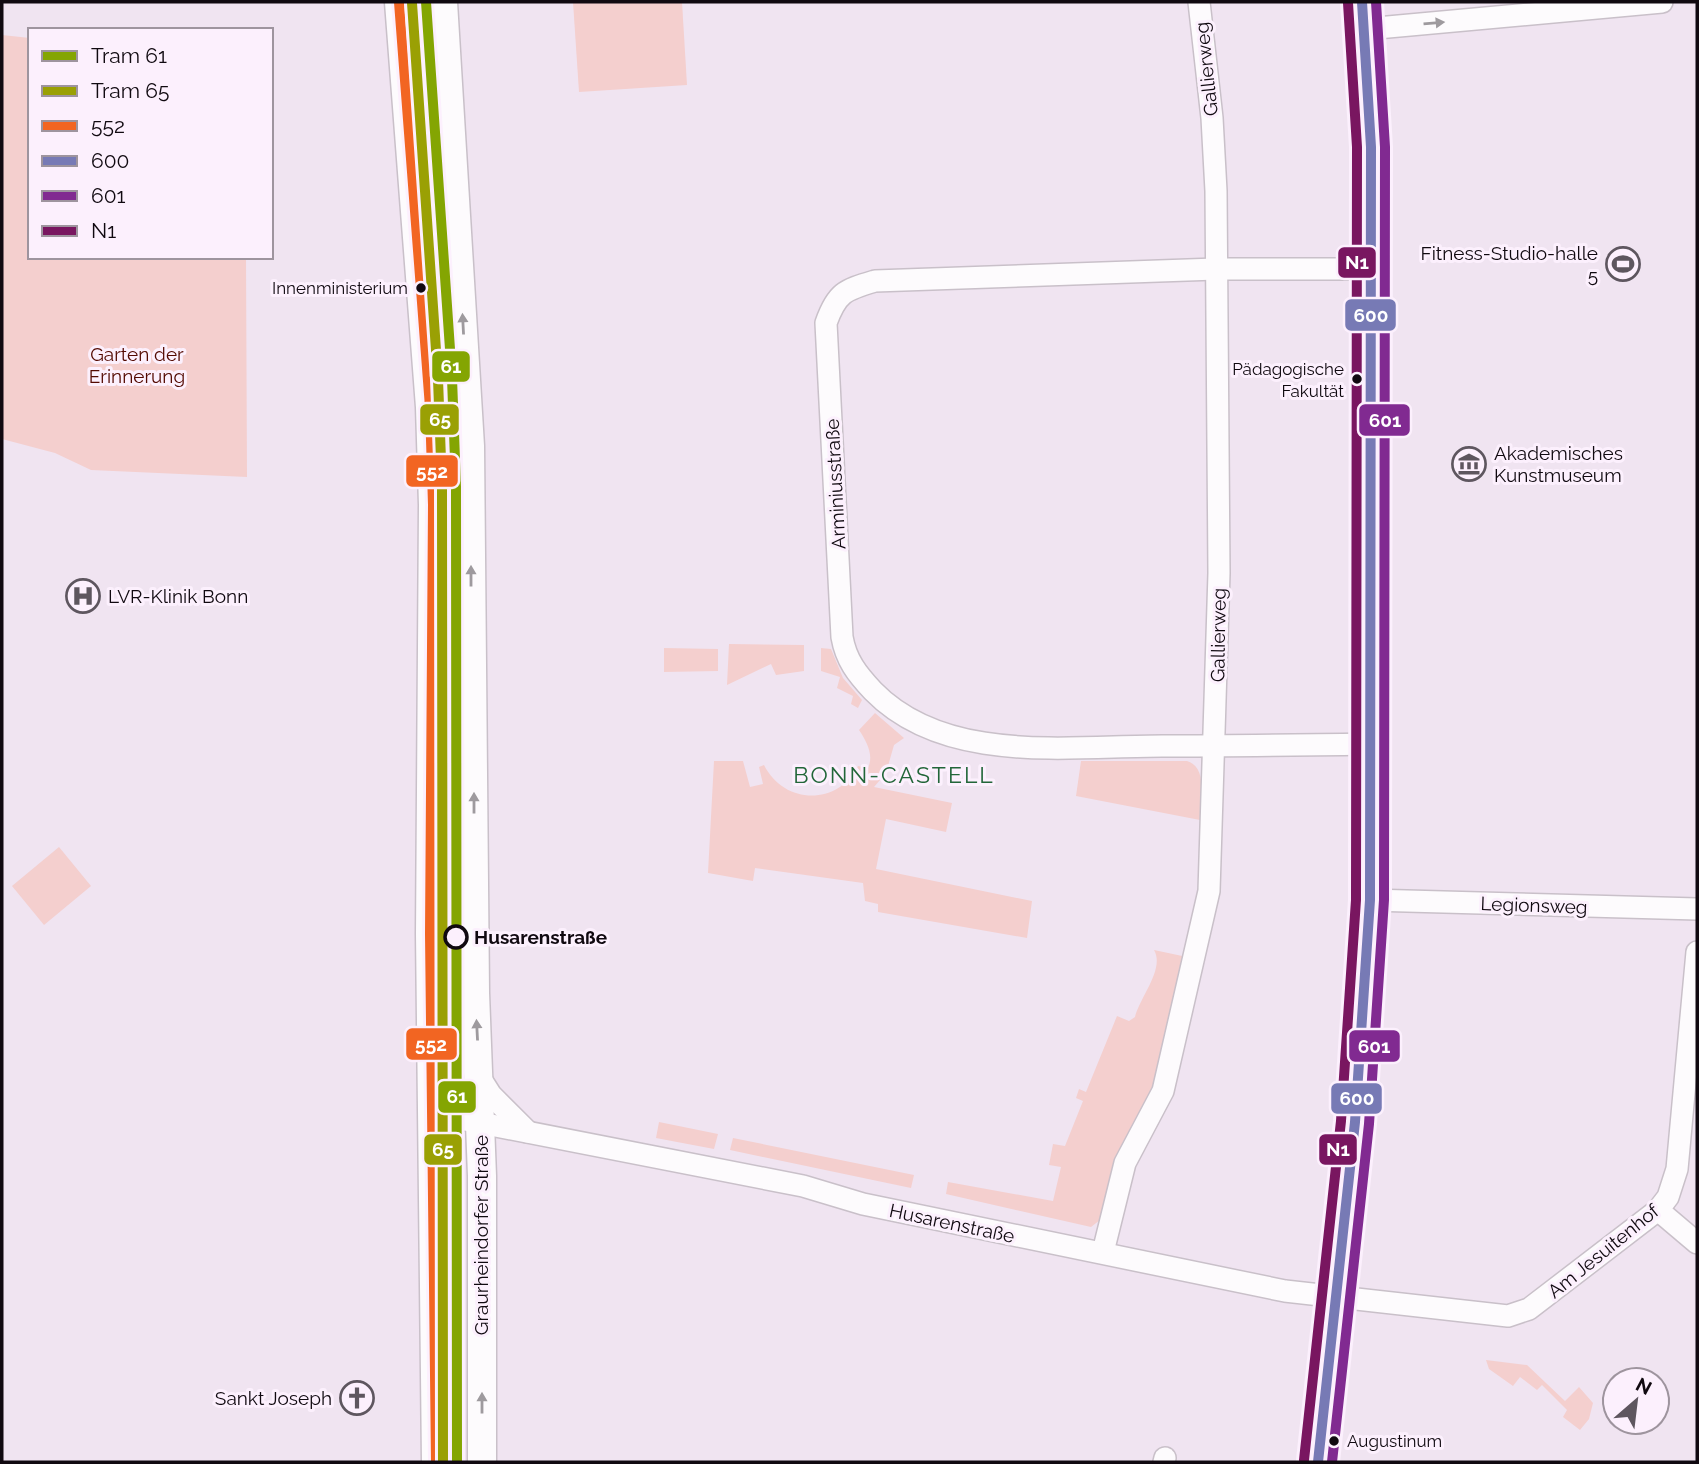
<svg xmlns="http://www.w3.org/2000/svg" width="1699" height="1464" font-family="Raleway,sans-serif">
<rect width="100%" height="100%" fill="#f0e4f1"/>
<!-- green -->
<g fill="#f4cfce">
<path d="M573,2H682L687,85L579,92Z"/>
<path d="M2,35L30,38V257H246L247,477L91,470L55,453L2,439Z"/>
<path d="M729,644L804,645V671L776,675L771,664L727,685Z"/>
<path d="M664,648L718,649V671L664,672Z"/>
<path d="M821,648L831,649L843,678L862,700L858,708L851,704L853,696L837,688L840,677L821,671Z"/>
<path d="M875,713L904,738L894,745L886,773L874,787L952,803L946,832L886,819L876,869L1032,901L1027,938L878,912V904L865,901L863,883L755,868L753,881L708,873L714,761H743L750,787L763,784L759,767L764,765C784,805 838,806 858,766L868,768C874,755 867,742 859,730Z"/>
<path d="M1081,761H1187C1209,768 1200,801 1200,820L1076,796Z"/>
<path d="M59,847L91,886L44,925L12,886Z"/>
<path d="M1154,950L1187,957L1153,1089L1128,1133L1100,1220L1091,1227L946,1194L948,1182L1053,1201L1061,1167L1049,1165L1053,1144L1065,1146L1083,1101L1076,1098L1079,1089L1086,1092L1117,1016L1129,1021L1135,1017C1140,997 1165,969 1154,950Z"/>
<path d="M659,1122L718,1134L714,1149L656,1138Z"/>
<path d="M733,1138L914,1175L911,1188L730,1150Z"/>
<path d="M1486,1360L1527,1365L1565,1401L1579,1387L1593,1403L1589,1419L1580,1430L1563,1417L1567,1410L1542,1385L1537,1390L1520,1377L1513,1386L1489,1369Z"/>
</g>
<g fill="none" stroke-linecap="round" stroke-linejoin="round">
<!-- street casing -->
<g stroke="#c9c0c9" stroke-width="24">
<g id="street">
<path d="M1366,29L1662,2"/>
<path d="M1370,744C1301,745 1232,746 1162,746C1069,746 945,765 873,691C857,674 846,660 842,637L826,323C837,292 845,290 875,281L1216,269H1371"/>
<path d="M1370,900L1697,909"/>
<path d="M479,1076L491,1095L528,1132"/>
<path d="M435,1089L441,1109L450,1117L803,1186L863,1204L1285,1291L1508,1316L1529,1309L1658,1210L1668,1197L1677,1169L1697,952"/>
<path d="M1658,1210L1697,1243"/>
<path d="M1103,1252L1125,1163L1163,1091L1209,891L1219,573L1216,191L1212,118L1199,2"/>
<path d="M1164,1462L1165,1458"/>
</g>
</g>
<!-- secondary casing -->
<g stroke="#c9c0c9" stroke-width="31">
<g id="secondary">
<path d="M399,2L430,407L433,505L430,934L436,1462"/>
<path d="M443,2L470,446L475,993L482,1176V1462"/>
<path d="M1318,1462L1355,1122L1370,900L1371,147L1362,2"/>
</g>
</g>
<!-- street -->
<use href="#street" stroke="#fdfbfd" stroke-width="21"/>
<!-- secondary -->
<use href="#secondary" stroke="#fdfbfd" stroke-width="28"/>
<!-- bus-1 casing -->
<g stroke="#fcf0fd" stroke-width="16">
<path id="bus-1" d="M399,2L430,407L433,505L430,934L436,1462"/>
</g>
<!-- bus-2 casing -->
<g stroke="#fcf0fd" stroke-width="16">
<path id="bus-2" d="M1318,1462L1355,1122L1370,900L1371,147L1362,2"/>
</g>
<!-- bus-3 casing -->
<g stroke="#fcf0fd" stroke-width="16">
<path id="bus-3" d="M1332,1462L1369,1124L1384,900L1385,147L1376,2"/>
</g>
<!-- bus-4 casing -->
<g stroke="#fcf0fd" stroke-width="16">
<path id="bus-4" d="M1304,1460L1341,1121L1356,900L1357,147L1348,3"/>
</g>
<!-- bus-1 -->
<use href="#bus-1" stroke="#f26522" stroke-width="10"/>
<!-- bus-2 -->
<use href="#bus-2" stroke="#777ab5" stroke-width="10"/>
<!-- bus-3 -->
<use href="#bus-3" stroke="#812a91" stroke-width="10"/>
<!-- bus-4 -->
<use href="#bus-4" stroke="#791660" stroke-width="10"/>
<!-- tram-1 casing -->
<g stroke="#fcf0fd" stroke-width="16">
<path id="tram-1" d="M426,2L452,378L456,487L457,1462"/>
</g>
<!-- tram-2 casing -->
<g stroke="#fcf0fd" stroke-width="16">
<path id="tram-2" d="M412,3L438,379L442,487L443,1462"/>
</g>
<!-- tram-1 -->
<use href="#tram-1" stroke="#84a502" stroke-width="10"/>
<!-- tram-2 -->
<use href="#tram-2" stroke="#9aa004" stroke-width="10"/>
</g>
<!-- one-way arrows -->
<defs><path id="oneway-solid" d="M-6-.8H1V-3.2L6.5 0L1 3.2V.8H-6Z" transform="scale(1.75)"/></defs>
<g fill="#9e9a9e">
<use href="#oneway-solid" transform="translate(1434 23) rotate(-5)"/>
<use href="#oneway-solid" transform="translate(463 324) rotate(-93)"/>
<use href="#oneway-solid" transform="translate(471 576) rotate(-90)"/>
<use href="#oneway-solid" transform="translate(474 803) rotate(-90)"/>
<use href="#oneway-solid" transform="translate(477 1030) rotate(-93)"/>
<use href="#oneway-solid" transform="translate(482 1403) rotate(-90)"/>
</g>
<!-- icons -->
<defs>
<g id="stadium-ring" transform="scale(1.75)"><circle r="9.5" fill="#fcf0fd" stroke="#5e565f" stroke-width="1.5"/><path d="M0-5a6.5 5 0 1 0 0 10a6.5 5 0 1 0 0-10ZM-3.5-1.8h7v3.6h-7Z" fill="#5e565f"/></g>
<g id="museum-ring" transform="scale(1.75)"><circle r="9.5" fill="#fcf0fd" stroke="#5e565f" stroke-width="1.5"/><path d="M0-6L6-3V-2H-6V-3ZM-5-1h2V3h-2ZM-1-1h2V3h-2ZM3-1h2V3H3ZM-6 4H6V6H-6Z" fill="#5e565f"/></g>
<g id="hospital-ring" transform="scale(1.75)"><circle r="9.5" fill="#fcf0fd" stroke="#5e565f" stroke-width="1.5"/><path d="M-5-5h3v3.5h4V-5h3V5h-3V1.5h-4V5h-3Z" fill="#5e565f"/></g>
<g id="church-ring" transform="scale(1.75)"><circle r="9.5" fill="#fcf0fd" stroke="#5e565f" stroke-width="1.5"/><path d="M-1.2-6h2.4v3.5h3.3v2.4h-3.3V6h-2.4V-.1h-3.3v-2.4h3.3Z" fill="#5e565f"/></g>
</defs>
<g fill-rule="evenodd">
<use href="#stadium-ring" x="1623" y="264"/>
<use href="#museum-ring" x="1469" y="464"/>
<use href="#hospital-ring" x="83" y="596"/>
<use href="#church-ring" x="357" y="1398"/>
</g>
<!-- markers -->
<g fill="#100910" stroke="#fcf0fd" stroke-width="2.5">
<circle cx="421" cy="288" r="6"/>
<circle cx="1357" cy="379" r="6"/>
<circle cx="1334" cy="1441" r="6"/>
</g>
<circle fill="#fcf0fd" stroke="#100910" stroke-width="3.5" cx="456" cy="937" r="11"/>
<g text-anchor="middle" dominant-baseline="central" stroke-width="6" stroke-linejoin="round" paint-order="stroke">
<!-- bus labels -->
<g font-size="17" fill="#100910" stroke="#fcf0fd" text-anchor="end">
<text x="408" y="288">Innenministerium</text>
<text x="1344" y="369">Pädagogische<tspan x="1344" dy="22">Fakultät</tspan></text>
<text x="1347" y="1441" text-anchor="start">Augustinum</text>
</g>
<!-- street labels -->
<g font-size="19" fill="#100910" stroke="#fcf0fd">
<text transform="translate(1206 69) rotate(-96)">Gallierweg</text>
<text transform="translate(835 484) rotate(-93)">Arminiusstraße</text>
<text transform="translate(1218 635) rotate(-89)">Gallierweg</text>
<text transform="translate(1534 905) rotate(2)">Legionsweg</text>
<text transform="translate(952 1223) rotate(12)">Husarenstraße</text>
<text transform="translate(481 1235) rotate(-90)">Graurheindorfer Straße</text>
<text transform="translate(1603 1251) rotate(-39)">Am Jesuitenhof</text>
</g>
<!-- poi labels -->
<g font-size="19" fill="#100910" stroke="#fcf0fd" text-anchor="end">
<text x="1598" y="253">Fitness-Studio-halle<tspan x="1598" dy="22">5</tspan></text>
<text x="1494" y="453" text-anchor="start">Akademisches<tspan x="1494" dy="22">Kunstmuseum</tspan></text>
<text x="108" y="596" text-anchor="start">LVR-Klinik Bonn</text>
<text x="332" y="1398">Sankt Joseph</text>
</g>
<!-- park labels -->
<g font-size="19" fill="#530900" stroke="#fcf0fd">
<text x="137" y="354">Garten der<tspan x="137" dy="22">Erinnerung</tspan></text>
</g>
<!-- stop labels -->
<g font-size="19" font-weight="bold" fill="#100910" stroke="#fcf0fd" text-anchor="start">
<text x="474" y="937">Husarenstraße</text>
</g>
<!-- quarter labels -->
<g font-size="23" letter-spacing="2" fill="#226639" stroke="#fcf0fd">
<text x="894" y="774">BONN-CASTELL</text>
</g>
</g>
<g stroke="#fcf0fd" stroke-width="2.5">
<rect x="1337" y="246" width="40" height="33" rx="7" fill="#791660"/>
<rect x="1344" y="298" width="53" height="34" rx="7" fill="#777ab5"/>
<rect x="431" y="350" width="40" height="33" rx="7" fill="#84a502"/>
<rect x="419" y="403" width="41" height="33" rx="7" fill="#9aa004"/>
<rect x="1358" y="403" width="53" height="34" rx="7" fill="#812a91"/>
<rect x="405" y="454" width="54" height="34" rx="7" fill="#f26522"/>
<rect x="405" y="1027" width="53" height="34" rx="7" fill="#f26522"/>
<rect x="1348" y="1029" width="53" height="34" rx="7" fill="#812a91"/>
<rect x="437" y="1080" width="40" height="34" rx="7" fill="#84a502"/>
<rect x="1330" y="1082" width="53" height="33" rx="7" fill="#777ab5"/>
<rect x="1318" y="1133" width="40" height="33" rx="7" fill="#791660"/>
<rect x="423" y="1133" width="40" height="33" rx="7" fill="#9aa004"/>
</g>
<g font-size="19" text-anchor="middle" font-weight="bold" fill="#fff">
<text x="1357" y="269">N1</text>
<text x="1371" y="322">600</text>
<text x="451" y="373">61</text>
<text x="440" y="426">65</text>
<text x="1385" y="427">601</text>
<text x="432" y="478">552</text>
<text x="431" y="1051">552</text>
<text x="1374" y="1053">601</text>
<text x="457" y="1103">61</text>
<text x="1357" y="1105">600</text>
<text x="1338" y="1156">N1</text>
<text x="443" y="1156">65</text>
</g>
<!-- border -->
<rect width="1699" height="1464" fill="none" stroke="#100910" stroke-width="7"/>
<!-- legend -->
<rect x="28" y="28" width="245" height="231" fill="#fcf0fd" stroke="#9e949e" stroke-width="2"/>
<rect x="42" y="51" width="35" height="10" fill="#84a502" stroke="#9e949e" stroke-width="2"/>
<text x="91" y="63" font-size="21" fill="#100910">Tram 61</text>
<rect x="42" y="86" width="35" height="10" fill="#9aa004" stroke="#9e949e" stroke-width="2"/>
<text x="91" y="98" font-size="21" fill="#100910">Tram 65</text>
<rect x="42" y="121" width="35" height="10" fill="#f26522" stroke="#9e949e" stroke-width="2"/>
<text x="91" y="133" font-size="21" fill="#100910">552</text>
<rect x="42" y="156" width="35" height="10" fill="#777ab5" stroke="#9e949e" stroke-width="2"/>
<text x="91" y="168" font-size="21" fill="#100910">600</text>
<rect x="42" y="191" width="35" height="10" fill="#812a91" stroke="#9e949e" stroke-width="2"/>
<text x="91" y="203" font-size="21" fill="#100910">601</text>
<rect x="42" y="226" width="35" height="10" fill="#791660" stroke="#9e949e" stroke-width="2"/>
<text x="91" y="238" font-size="21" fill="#100910">N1</text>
<!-- north arrow -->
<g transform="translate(1636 1401) rotate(28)"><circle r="33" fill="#fcf0fd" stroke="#9e949e" stroke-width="2"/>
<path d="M0-5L12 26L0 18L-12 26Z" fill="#5e565f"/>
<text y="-10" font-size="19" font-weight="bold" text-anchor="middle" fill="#100910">N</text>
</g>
</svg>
